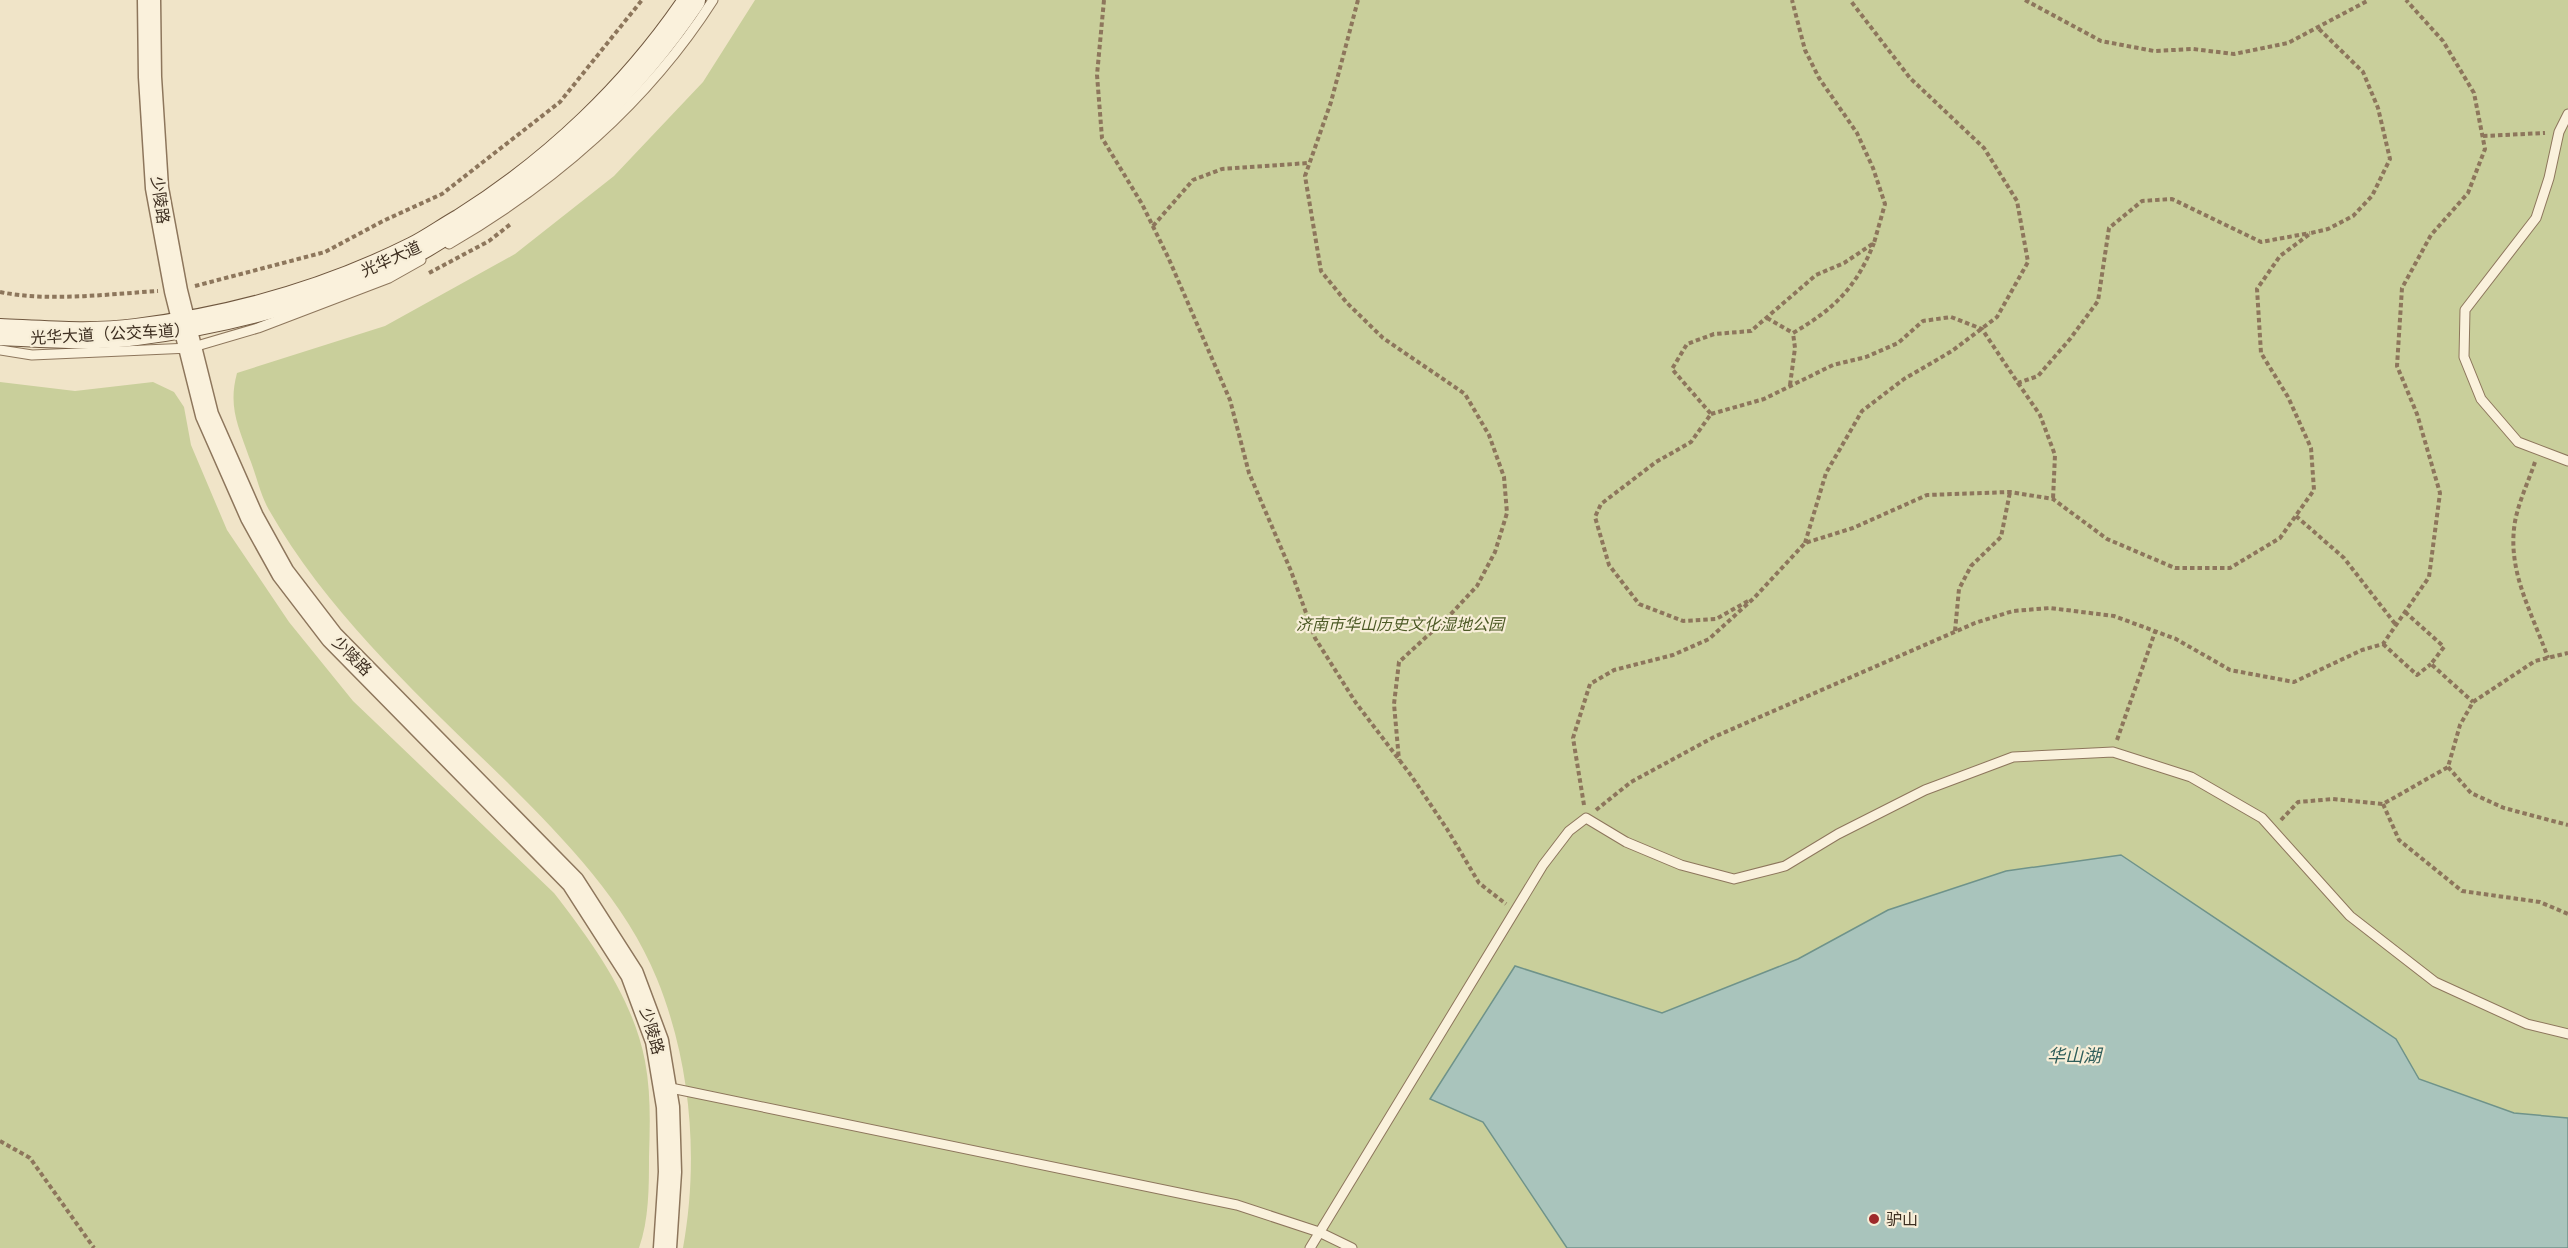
<svg xmlns="http://www.w3.org/2000/svg" width="2568" height="1248" font-family="'Times New Roman','Noto Sans SC',serif">
<rect width="100%" height="100%" fill="#f0e4c8"/>
<!-- green -->
<g fill="#c9cf9b">
<path d="M755,0H2568V1248H683C699,1159 691,1063 657,979C626,902 564,839 507,782C422,699 329,615 269,510C260,494 256,474 249,457C238,425 228,407 237,373L385,326L515,254L614,176L703,82Z"/>
<path d="M0,382L75,391L153,382L174,392L184,407L191,445L227,530L289,622L353,701L554,893C592,942 633,998 645,1061C651,1093 650,1125 649,1157C649,1187 649,1220 639,1248H0Z"/>
</g>
<!-- water -->
<path fill="#a9c4bc" stroke="#6f938a" stroke-width="1.5" d="M2121,855L2396,1039L2419,1079L2514,1113L2568,1118V1248H1567L1483,1122L1430,1099L1515,966L1662,1013L1798,959L1888,910L2006,871Z"/>
<g fill="none" stroke-linecap="round" stroke-linejoin="round">
<!-- service casing -->
<g stroke="#8d765c" stroke-width="11">
<g id="service">
<path d="M2568,114L2559,132L2549,178L2536,218L2465,310L2464,357L2481,399L2518,442L2568,461"/>
<path d="M449,244C553,184 648,102 713,0"/>
<path d="M0,350L32,355L190,348L258,328L389,278L421,260"/>
<path d="M666,1087L1237,1205L1319,1232L1352,1248"/>
<path d="M1310,1248L1543,865L1569,831L1586,818L1626,842L1681,865L1734,879L1785,866L1838,834L1925,790L2013,757L2113,752L2191,777L2262,818L2350,916L2435,982L2527,1024L2568,1034"/>
</g>
</g>
<!-- tertiary casing -->
<g stroke="#8d765c" stroke-width="25">
<path id="tertiary" d="M149,0L150,77L157,188L176,291L207,415L252,517L283,573L332,637L573,882L632,974L657,1041L668,1107L670,1172L665,1248"/>
</g>
<!-- secondary casing -->
<g stroke="#6f573f" stroke-width="28">
<path id="secondary" d="M0,332C45,334 92,338 136,332C232,320 328,293 414,250C430,242 445,231 461,222C552,165 632,89 692,0"/>
</g>
<!-- path -->
<g stroke="#8d765c" stroke-width="4" stroke-dasharray="4.5 3" stroke-linecap="butt">
<path d="M1104,0L1097,75L1102,138L1142,204L1168,257L1230,400L1249,473L1291,571L1315,638L1356,703L1410,774L1447,829L1479,883L1506,904"/>
<path d="M1358,0L1331,102L1305,176L1321,271L1347,303L1383,338L1465,394L1489,435L1504,477L1507,513L1495,552L1477,586L1450,615L1399,662L1394,704L1399,760"/>
<path d="M2025,0L2101,41L2154,51L2193,49L2234,54L2288,43L2369,0"/>
<path d="M2483,136L2545,133"/>
<path d="M1153,226L1193,180L1222,169L1308,163"/>
<path d="M429,273L489,241L512,223"/>
<path d="M195,286L325,252L383,221L442,194L560,102L642,0"/>
<path d="M0,292C48,302 109,294 158,291"/>
<path d="M1767,318L1793,333"/>
<path d="M2018,383L2040,415L2055,455L2053,499"/>
<path d="M1790,385L1795,348L1793,333C1834,309 1856,288 1874,243"/>
<path d="M1711,414L1764,399L1833,365L1866,357L1898,343L1923,321L1951,317L1982,329L2018,383L2038,376L2070,339L2098,301L2109,228L2142,201L2172,199L2261,242L2310,233"/>
<path d="M2535,462C2528,483 2516,507 2514,529C2509,575 2533,615 2548,658"/>
<path d="M2296,516L2344,558L2396,625"/>
<path d="M1805,543L1826,473L1862,411L1904,379L1952,351L1997,317L2028,262L2017,201L1984,148L1910,78L1850,0"/>
<path d="M1748,601L1716,619L1683,621L1639,604L1609,565L1595,517L1601,504L1656,462L1691,442L1711,414L1672,369L1687,344L1714,334L1751,331L1816,275L1844,263L1874,243L1885,204L1873,168L1857,133L1819,78L1805,50L1792,0"/>
<path d="M2405,612L2444,647L2431,664L2473,702"/>
<path d="M1955,631L1959,589L1971,566L2001,537L2010,492"/>
<path d="M2383,644L2417,675L2431,664"/>
<path d="M2117,740L2155,632"/>
<path d="M2448,767L2471,793L2504,808L2568,825"/>
<path d="M2383,804L2399,840L2462,891L2540,902L2568,914"/>
<path d="M1584,805L1573,738L1590,684L1614,670L1673,655L1709,639L1754,598L1805,543L1853,528L1927,495L2010,492L2053,499L2107,539L2175,568H2230L2280,538L2314,490L2311,448L2288,397L2261,353L2257,289L2280,256L2311,233L2328,229L2353,216L2372,196L2390,159L2378,108L2363,72L2319,29"/>
<path d="M1596,810L1631,782L1714,737L1975,623L2013,611L2050,608L2114,616L2176,639L2230,670L2294,682L2362,650L2383,644L2429,577L2440,493L2417,414L2397,366L2402,288L2431,235L2468,193L2485,149L2474,93L2443,41L2406,0"/>
<path d="M2281,820L2298,802L2333,799L2383,804L2448,767L2460,725L2473,702L2535,661L2568,653"/>
<path d="M0,1141L30,1158L94,1248"/>
</g>
<!-- service -->
<use href="#service" stroke="#faf1dc" stroke-width="9"/>
<!-- tertiary -->
<use href="#tertiary" stroke="#faf1dc" stroke-width="22"/>
<!-- secondary -->
<use href="#secondary" stroke="#faf1dc" stroke-width="26"/>
</g>
<!-- markers -->
<circle fill="#9e2a2b" stroke="#f7eed8" stroke-width="2" cx="1874" cy="1219" r="6"/>
<g text-anchor="middle" dominant-baseline="central" stroke-width="4.5" stroke-linejoin="round" paint-order="stroke">
<!-- street labels -->
<g font-size="16" fill="#3d2e20" stroke="#f7eed8">
<text transform="translate(160 200) rotate(82)">少陵路</text>
<text transform="translate(391 259) rotate(-24)">光华大道</text>
<text transform="translate(110 334) rotate(-3)">光华大道（公交车道）</text>
<text transform="translate(352 656) rotate(45)">少陵路</text>
<text transform="translate(652 1031) rotate(74)">少陵路</text>
</g>
<!-- park labels -->
<g font-size="16" font-style="italic" fill="#4d5a26" stroke="#f7eed8">
<text x="1400" y="624">济南市华山历史文化湿地公园</text>
</g>
<!-- poi labels -->
<g font-size="16" fill="#3d2e20" stroke="#f7eed8" text-anchor="start">
<text x="1886" y="1219">驴山</text>
</g>
<!-- water labels -->
<g font-size="18" font-style="italic" fill="#2f5d5a" stroke="#f7eed8">
<text x="2074" y="1056">华山湖</text>
</g>
</g>
</svg>
